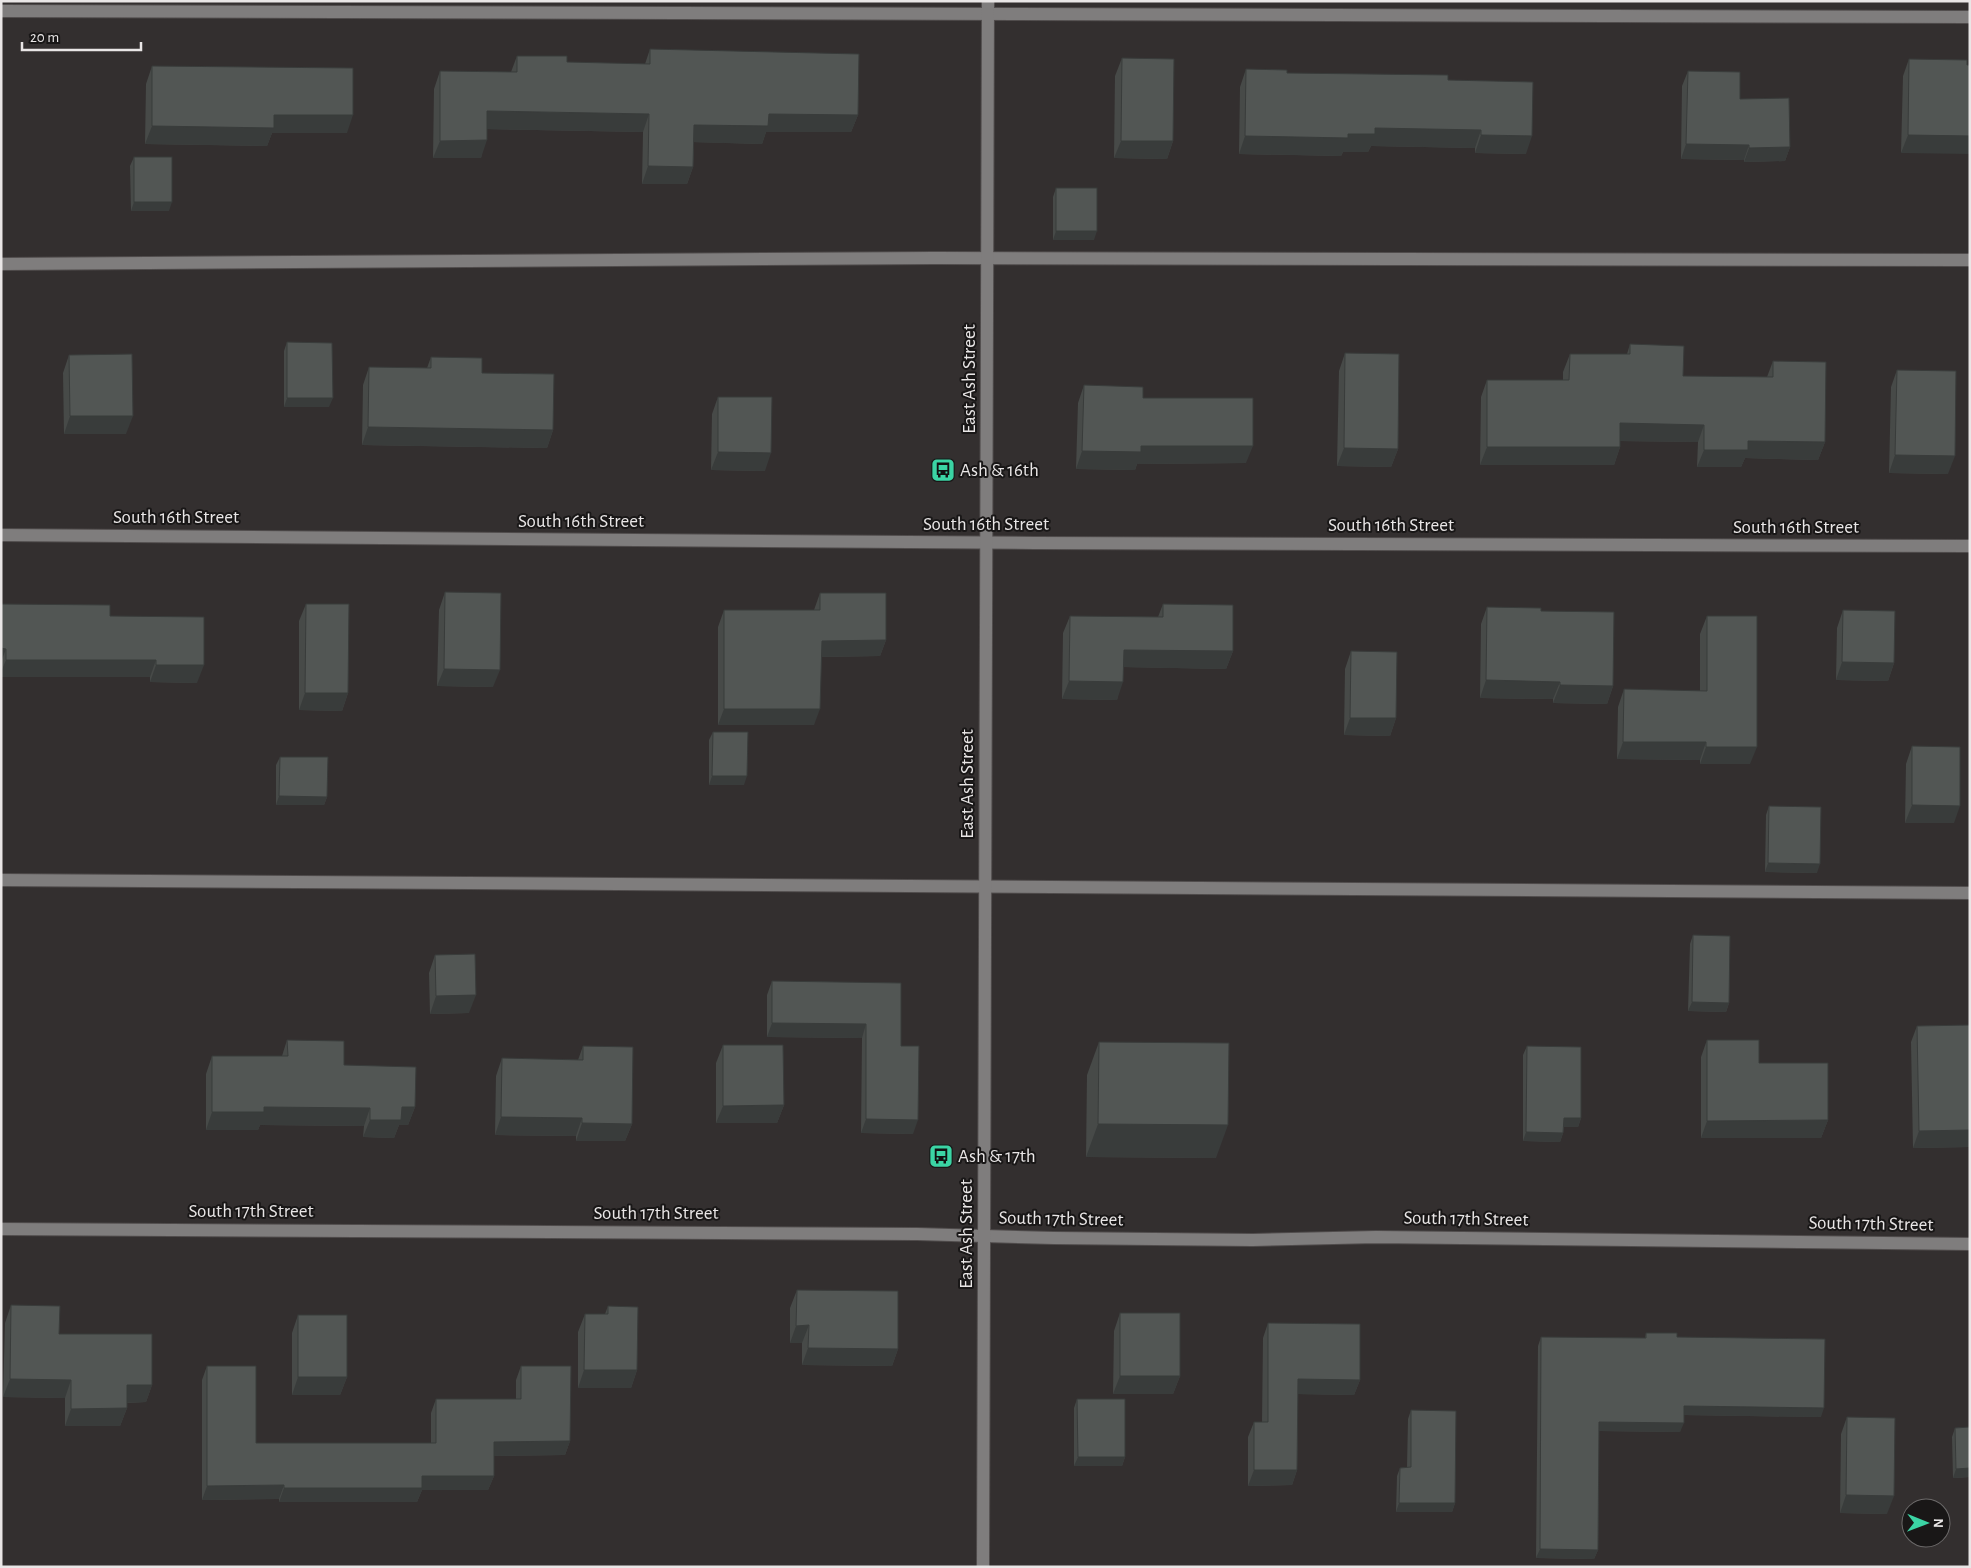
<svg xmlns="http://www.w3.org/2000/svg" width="1971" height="1568" font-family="'Alegreya Sans',sans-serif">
<rect width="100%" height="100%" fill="#332f2f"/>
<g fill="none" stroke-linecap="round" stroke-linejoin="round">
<!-- minor casing -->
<g stroke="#504c4c" stroke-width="14">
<g id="minor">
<path d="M1,11L1970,17"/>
<path d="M1,264L934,258L1970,260"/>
<path d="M1,535L1035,543L1970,546"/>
<path d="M1,880L1970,893"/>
<path d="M1,1229L917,1234L1054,1238L1253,1240L1376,1237L1970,1244"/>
<path d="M983,1567L988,1"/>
</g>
</g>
<!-- minor -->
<use href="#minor" stroke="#7f7d7d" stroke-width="12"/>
</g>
<!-- wall -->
<g fill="#474a48">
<path d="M650,49L858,115L851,132H766L762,144L694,142L693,167L687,184H642L643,132L487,129L481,158H433L434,89L440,71L511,72L517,56L567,62L645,64Z"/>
<path d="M1122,58L1173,141L1167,159L1114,158L1115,76Z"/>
<path d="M1909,59L1967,65L1901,153L1903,76Z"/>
<path d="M152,66L347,133H272L267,146L145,144L146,84Z"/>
<path d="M1246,69L1287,73L1448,80L1526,154L1475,153V148L1371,146L1368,152H1343L1341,156L1239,154L1240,87Z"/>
<path d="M1688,71L1790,147L1785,161L1744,162V160L1681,159L1682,86Z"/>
<path d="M134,157L169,211H131L130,166Z"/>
<path d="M1056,188L1094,240H1053V197Z"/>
<path d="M287,342L329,407H284V351Z"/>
<path d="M1630,344L1683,376L1767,377L1773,361L1825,442L1818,460L1745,458L1741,467H1697L1698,442L1620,441V447L1614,465H1480L1481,397L1487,380H1563V372L1570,354H1627Z"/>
<path d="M1345,353L1398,449L1391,467L1337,466L1339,371Z"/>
<path d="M69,355L126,434H64L63,373Z"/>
<path d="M431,357L482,373L553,430L547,448L362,445L363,385L369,367L427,368Z"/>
<path d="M1897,370L1948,474L1889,473L1891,387Z"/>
<path d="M1084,385L1143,398L1246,463L1137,464L1135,470L1076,469L1078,403Z"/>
<path d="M718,397L765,471L711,470L712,414Z"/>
<path d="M445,592L493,687L437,686L439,610Z"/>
<path d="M820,593L886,640L880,656L821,657L814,725H718V627L724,610H814Z"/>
<path d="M1,604L110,616L197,683L150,682V677H1Z"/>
<path d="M306,604L348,693L342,711L299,710V621Z"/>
<path d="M1163,604L1233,651L1226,669L1124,667L1117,700L1062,699L1063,633L1070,616L1158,617Z"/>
<path d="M1487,607L1541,611L1613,686L1607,704L1553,703V699L1480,698L1481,624Z"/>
<path d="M1843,610L1894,663L1888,681L1836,680L1837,628Z"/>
<path d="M1707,616L1750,764H1700V760L1617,759L1618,707L1624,689L1700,691V634Z"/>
<path d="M1351,651L1396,718L1390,736L1344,735L1345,669Z"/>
<path d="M713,732L744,785H709V740Z"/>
<path d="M1912,746L1954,823H1905L1906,764Z"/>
<path d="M280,757L327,797L324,805H276V765Z"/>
<path d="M1769,806L1817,873L1765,872L1766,815Z"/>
<path d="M1693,935L1729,1003L1726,1012L1688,1011L1690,944Z"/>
<path d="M435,955L469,1013L430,1014L429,973Z"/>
<path d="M772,981L901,983V1046L913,1134L861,1133L862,1038L767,1037V995Z"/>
<path d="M1970,1025V1147L1913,1148L1911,1042L1917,1026Z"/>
<path d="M287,1040L344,1065L415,1107L408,1125H399L394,1138L363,1137L364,1126L260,1125L258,1130H206V1074L212,1056H282Z"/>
<path d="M1707,1040L1759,1063L1828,1120L1821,1138H1701V1057Z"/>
<path d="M1099,1042L1216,1158L1086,1157L1087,1075Z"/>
<path d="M723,1045L784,1105L777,1123H716V1063Z"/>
<path d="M583,1046L632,1124L625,1141H576V1136L495,1135L496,1076L502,1058L578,1060Z"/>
<path d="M1527,1046L1581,1118L1578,1127H1564L1563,1133L1560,1142L1523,1141V1055Z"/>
<path d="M797,1290L898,1349L892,1366L802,1365V1343H790V1308Z"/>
<path d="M11,1305L59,1334L152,1385L146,1402L127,1403V1408L120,1426H65V1398L3,1397L5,1323Z"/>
<path d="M608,1306L637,1370L631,1388H578V1332L585,1314H605Z"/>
<path d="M1120,1313L1180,1376L1173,1394H1113L1114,1331Z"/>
<path d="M298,1315L347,1377L340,1395H292V1333Z"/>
<path d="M1268,1323L1360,1380L1354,1395L1298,1394L1297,1470L1292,1485L1248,1486V1437L1254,1422H1262L1263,1338Z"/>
<path d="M1646,1333L1677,1337L1821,1417L1684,1415L1680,1432L1599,1431L1598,1550L1594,1559L1536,1558L1538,1346L1541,1337L1645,1338Z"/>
<path d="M207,1366L256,1443H431V1413L436,1399H516V1380L521,1366L570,1441L565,1455L494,1456V1476L488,1490H422L417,1502H279V1499L202,1500V1380Z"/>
<path d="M1077,1399L1125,1457L1122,1466H1074V1408Z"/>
<path d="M1411,1410L1455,1503L1452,1512H1396L1397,1476L1400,1468L1407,1467L1408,1419Z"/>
<path d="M1847,1417L1887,1514L1840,1513L1841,1434Z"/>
<path d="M1970,1427V1477L1953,1478L1952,1437L1955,1428Z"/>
</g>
<!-- shaded-wall -->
<g fill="#393c3b">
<path d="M487,111L649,114L643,132L481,129Z"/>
<path d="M769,114L858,115L851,132H766L762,144L687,142L694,125Z"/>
<path d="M274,115H353L347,133H272L267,146L145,144L152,126Z"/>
<path d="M1375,128L1481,130L1475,148L1371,146L1368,152H1343L1341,156L1239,154L1245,136L1348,134Z"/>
<path d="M1481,135L1532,136L1526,154L1475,153Z"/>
<path d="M1908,135L1970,136V154L1901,153Z"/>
<path d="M487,140L481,158H433L440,141Z"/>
<path d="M1121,141H1173L1167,159L1114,158Z"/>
<path d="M1686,144L1749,145L1744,160L1681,159Z"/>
<path d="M1790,147L1785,161L1744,162L1749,148Z"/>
<path d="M648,166L693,167L687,184H642Z"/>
<path d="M134,202H172L169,211H131Z"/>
<path d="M1056,231H1097L1094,240H1053Z"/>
<path d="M287,398H333L329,407H284Z"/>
<path d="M70,416H133L126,434H64Z"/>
<path d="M1620,423L1704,425L1698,442L1614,441Z"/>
<path d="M368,427L553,430L547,448L362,445Z"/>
<path d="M1748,441L1825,442L1818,460L1745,458L1741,467H1697L1704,450Z"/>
<path d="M1141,446H1253L1246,463L1137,464L1135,470L1076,469L1082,451Z"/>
<path d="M1487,447H1620L1614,465H1480Z"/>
<path d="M1344,448L1398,449L1391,467L1337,466Z"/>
<path d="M718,452L771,453L765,471L711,470Z"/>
<path d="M1895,455L1955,456L1948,474L1889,473Z"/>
<path d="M886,640L880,656L816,657L822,641Z"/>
<path d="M1,648L6,649L1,662Z"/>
<path d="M1124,650L1233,651L1226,669L1117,667Z"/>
<path d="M6,660H156L150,677H1V672Z"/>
<path d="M1842,662L1894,663L1888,681L1836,680Z"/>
<path d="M156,665H204L197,683L150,682Z"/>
<path d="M444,669L500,670L493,687L437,686Z"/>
<path d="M1486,680L1560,682L1553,699L1480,698Z"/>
<path d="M1069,681L1123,682L1117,700L1062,699Z"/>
<path d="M1560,685L1613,686L1607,704L1553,703Z"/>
<path d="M305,693H348L342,711L299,710Z"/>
<path d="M724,709H820L814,725H718Z"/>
<path d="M1350,718H1396L1390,736L1344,735Z"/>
<path d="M1623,742H1706L1700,760L1617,759Z"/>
<path d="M1706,747H1757L1750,764H1700Z"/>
<path d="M712,776H747L744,785H709Z"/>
<path d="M279,796L327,797L324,805H276Z"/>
<path d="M1912,805L1960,806L1954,823H1905Z"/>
<path d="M1768,863L1820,864L1817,873L1765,872Z"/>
<path d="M476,995L469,1013L430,1014L436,996Z"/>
<path d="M1692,1002L1729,1003L1726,1012L1688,1011Z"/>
<path d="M772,1023L866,1024L862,1038L767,1037Z"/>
<path d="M784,1105L777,1123H716L723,1106Z"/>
<path d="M264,1107L370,1108L364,1126L260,1125L258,1130H206L212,1112Z"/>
<path d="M402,1107H415L408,1125H399L394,1138L363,1137L370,1120Z"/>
<path d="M501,1117L582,1118L576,1136L495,1135Z"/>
<path d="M1564,1118H1581L1578,1127H1560Z"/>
<path d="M866,1119L918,1120L913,1134L861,1133Z"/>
<path d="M1828,1120L1821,1138H1701L1707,1121Z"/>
<path d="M582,1123L632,1124L625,1141H576Z"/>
<path d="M1098,1124L1228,1125L1216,1158L1086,1157Z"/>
<path d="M1970,1130V1147L1913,1148L1919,1131Z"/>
<path d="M1526,1132L1563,1133L1560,1142L1523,1141Z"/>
<path d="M809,1325L802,1343H790L796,1326Z"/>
<path d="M808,1348L898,1349L892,1366L802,1365Z"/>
<path d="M584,1370H637L631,1388H578Z"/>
<path d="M1120,1376H1180L1173,1394H1113Z"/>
<path d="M298,1377H347L340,1395H292Z"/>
<path d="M10,1379L71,1380L65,1398L3,1397Z"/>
<path d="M1298,1379L1360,1380L1354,1395L1292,1394Z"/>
<path d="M127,1385H152L146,1402L121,1403Z"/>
<path d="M1684,1406L1824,1408L1821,1417L1680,1415Z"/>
<path d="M127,1408L120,1426H65L71,1409Z"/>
<path d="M1599,1422L1684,1423L1680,1432L1596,1431Z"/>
<path d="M570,1441L565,1455L489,1456L494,1442Z"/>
<path d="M1078,1457H1125L1122,1466H1074Z"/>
<path d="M1970,1468V1477L1953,1478L1956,1469Z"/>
<path d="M1254,1470H1297L1292,1485L1248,1486Z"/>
<path d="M422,1476H494L488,1490H422L417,1502H279L284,1488Z"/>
<path d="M284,1485L279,1499L202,1500L207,1486Z"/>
<path d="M1846,1495L1894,1496L1887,1514L1840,1513Z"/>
<path d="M1399,1503H1455L1452,1512H1396Z"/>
<path d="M1540,1549L1598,1550L1594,1559L1536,1558Z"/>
</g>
<!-- building -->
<g fill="#525654" stroke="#393c3b">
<path d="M650,49L859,54L858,115L769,114L768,126L694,125L693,167L648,166L649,114L487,111V140L440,141V71L517,72V56H567V62L650,64Z"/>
<path d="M1122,58L1174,59L1173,141H1121Z"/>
<path d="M1909,59L1967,60V65H1970V136L1908,135Z"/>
<path d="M152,66L353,68V115H274V128L152,126Z"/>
<path d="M1246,69L1287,70V73L1448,75V80L1533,82L1532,136L1481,135V130L1375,128V134H1348V138L1245,136Z"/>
<path d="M1688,71L1740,72V99L1789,98L1790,147L1749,148V145L1686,144Z"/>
<rect x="134" y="157" width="38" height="45"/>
<rect x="1056" y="188" width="41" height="43"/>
<path d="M287,342L332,343L333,398H287Z"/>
<path d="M1630,344L1684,346L1683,376L1773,377V361L1826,362L1825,442L1748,441V450H1704V425L1620,423V447H1487V380H1569L1570,354H1630Z"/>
<path d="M1345,353L1399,354L1398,449L1344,448Z"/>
<path d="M132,354L133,416H70L69,355Z"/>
<path d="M431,357L482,358V373L554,374L553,430L368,427L369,367L431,368Z"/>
<path d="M1897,370L1956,371L1955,456L1895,455Z"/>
<path d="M1084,385L1143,387V398H1253V446H1141V452L1082,451Z"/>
<path d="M718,397H772L771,453L718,452Z"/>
<path d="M445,592L501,593L500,670L444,669Z"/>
<path d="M820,593H886V640L822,641L820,709H724V610H820Z"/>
<path d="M1,604L110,605V616L204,617V665H156V660H6V649L1,648Z"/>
<path d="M306,604H349L348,693H305Z"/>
<path d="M1163,604L1233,605V651L1124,650L1123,682L1069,681L1070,616L1163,617Z"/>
<path d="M1487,607L1541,608V611L1614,612L1613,686L1560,685V682L1486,680Z"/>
<path d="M1843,610L1895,611L1894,663L1842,662Z"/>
<path d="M1707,616H1757V747H1706V742H1623L1624,689L1707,691Z"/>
<path d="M1351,651L1397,652L1396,718H1350Z"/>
<path d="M713,732H748L747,776H712Z"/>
<path d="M1912,746L1960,747V806L1912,805Z"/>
<path d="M280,757H328L327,797L279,796Z"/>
<path d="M1769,806L1821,807L1820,864L1768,863Z"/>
<path d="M1693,935L1730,936L1729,1003L1692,1002Z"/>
<path d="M475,954L476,995L436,996L435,955Z"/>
<path d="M772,981L901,983V1046H919L918,1120L866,1119V1024L772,1023Z"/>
<path d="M1970,1025V1130L1919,1131L1917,1026Z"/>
<path d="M287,1040L344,1041V1065L416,1067L415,1107H402L401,1120H370V1108L264,1107V1112H212V1056H288Z"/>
<path d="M1707,1040H1759V1063H1828V1120L1707,1121Z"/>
<path d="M1099,1042L1229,1043L1228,1125L1098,1124Z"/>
<path d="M723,1045H783L784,1105L723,1106Z"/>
<path d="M583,1046L633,1047L632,1124L582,1123V1118L501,1117L502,1058L583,1060Z"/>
<path d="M1527,1046L1581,1047V1118H1564L1563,1133L1526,1132Z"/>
<path d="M797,1290L898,1291V1349L808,1348L809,1325L796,1326Z"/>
<path d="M11,1305L60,1306L59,1334H152V1385H127V1408L71,1409V1380L10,1379Z"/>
<path d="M608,1306L638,1307L637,1370H584L585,1314H608Z"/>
<rect x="1120" y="1313" width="60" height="63"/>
<rect x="298" y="1315" width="49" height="62"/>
<path d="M1268,1323L1360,1324V1380L1298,1379L1297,1470H1254V1422H1268Z"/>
<path d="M1646,1333H1677V1337L1825,1339L1824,1408L1684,1406V1423L1599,1422L1598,1550L1540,1549L1541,1337L1646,1338Z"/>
<path d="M207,1366H256V1443H436V1399H521V1366H571L570,1441L494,1442V1476H422V1488H284V1485L207,1486Z"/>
<path d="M1077,1399H1125V1457H1078Z"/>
<path d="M1411,1410L1456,1411L1455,1503H1399L1400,1468L1411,1467Z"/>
<path d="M1847,1417L1895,1418L1894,1496L1846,1495Z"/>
<path d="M1970,1427V1468L1956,1469L1955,1428Z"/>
</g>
<!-- icons -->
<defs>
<g id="bus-square" transform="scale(1.25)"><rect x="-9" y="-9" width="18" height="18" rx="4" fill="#3bd4a4" stroke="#191717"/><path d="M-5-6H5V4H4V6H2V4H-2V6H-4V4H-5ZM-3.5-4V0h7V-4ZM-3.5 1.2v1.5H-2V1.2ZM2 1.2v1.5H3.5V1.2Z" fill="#111"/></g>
</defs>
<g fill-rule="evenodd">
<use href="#bus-square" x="943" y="470"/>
<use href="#bus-square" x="941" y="1156"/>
</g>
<g text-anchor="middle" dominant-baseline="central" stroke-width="4" stroke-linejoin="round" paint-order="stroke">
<!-- street labels -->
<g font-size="19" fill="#e9e6e6" stroke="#191717">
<text transform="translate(969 379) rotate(-90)">East Ash Street</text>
<text x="176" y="517">South 16th Street</text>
<text x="581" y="521">South 16th Street</text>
<text x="986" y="524">South 16th Street</text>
<text x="1391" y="525">South 16th Street</text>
<text x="1796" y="527">South 16th Street</text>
<text transform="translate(967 784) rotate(-90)">East Ash Street</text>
<text x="251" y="1211">South 17th Street</text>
<text x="656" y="1213">South 17th Street</text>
<text transform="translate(1061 1219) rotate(1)">South 17th Street</text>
<text transform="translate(1466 1219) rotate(1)">South 17th Street</text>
<text transform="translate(1871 1224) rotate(1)">South 17th Street</text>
<text transform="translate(966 1234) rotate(-90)">East Ash Street</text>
</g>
<!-- poi labels -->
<g font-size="19" fill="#e9e6e6" stroke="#191717" text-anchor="start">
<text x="960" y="470">Ash &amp; 16th</text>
<text x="958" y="1156">Ash &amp; 17th</text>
</g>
</g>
<!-- border -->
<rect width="1971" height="1568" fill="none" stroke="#e9e6e6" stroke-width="5"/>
<!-- north arrow -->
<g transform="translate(1926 1523) rotate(91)"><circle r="24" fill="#191717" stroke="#6c6a6a"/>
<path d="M0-4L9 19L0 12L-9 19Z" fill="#3bd4a4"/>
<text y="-8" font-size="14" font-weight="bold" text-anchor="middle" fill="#e9e6e6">N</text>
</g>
<!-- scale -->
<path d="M22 42v8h119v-8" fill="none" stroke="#e9e6e6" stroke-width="2.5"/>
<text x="30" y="42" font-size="15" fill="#e9e6e6" stroke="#191717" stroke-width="4" paint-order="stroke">20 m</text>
</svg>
